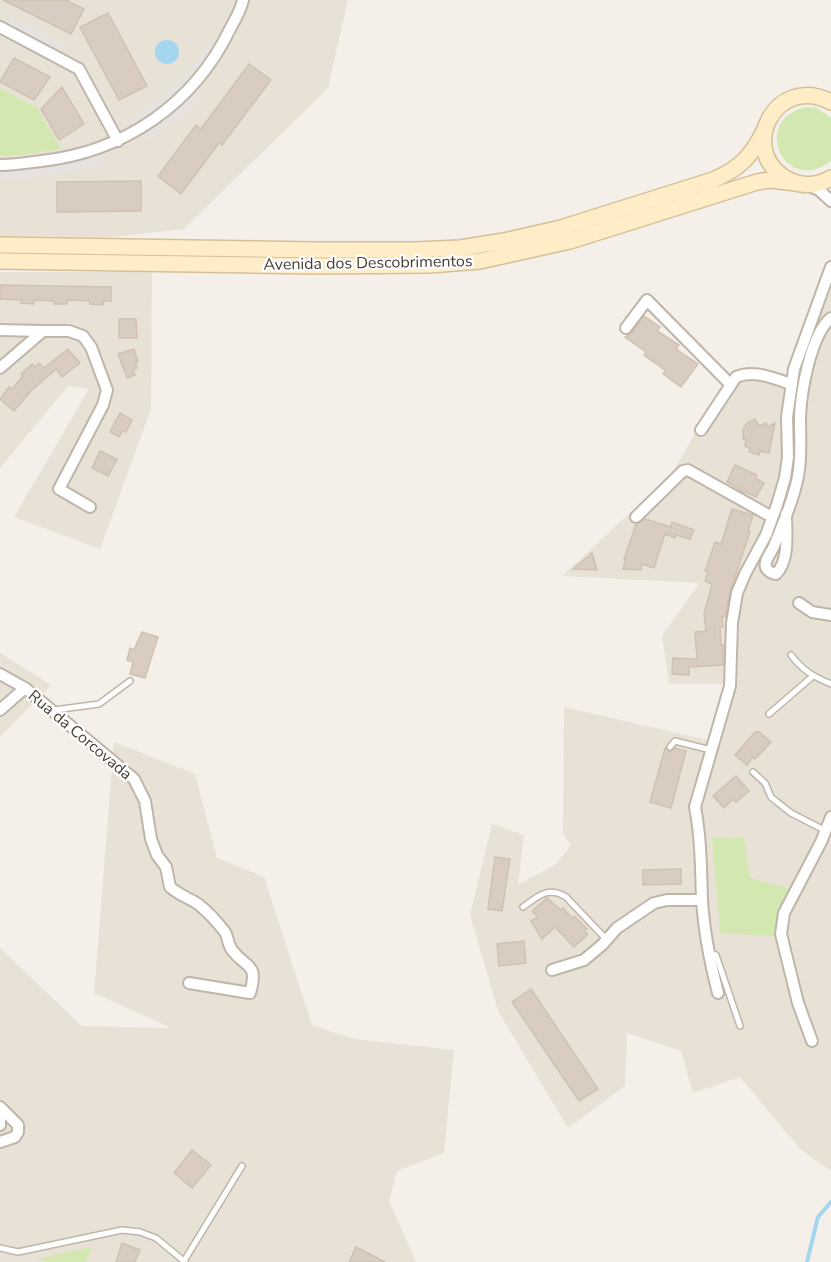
<svg xmlns="http://www.w3.org/2000/svg" width="831" height="1262" font-family="'Nunito Sans',sans-serif">
<rect width="100%" height="100%" fill="#f4efe8"/>
<!-- residential -->
<g fill="#e8e1d6">
<path d="M0,0H348L328,88L184,229L112,237L0,236Z"/>
<path d="M0,272H152L151,409L100,549L14,517L89,389L68,386L0,468Z"/>
<path d="M831,279V1171L800,1149L740,1077L693,1093L681,1051L627,1033L625,1086L568,1128L498,1011L470,915L492,824L524,835L518,885L556,864L571,845L563,834L564,707L712,741L724,684H669L662,635L700,583L562,576L671,475L730,373L794,376Z"/>
<path d="M0,653L51,685L0,737Z"/>
<path d="M114,742L195,774L217,858L264,877L312,1025L354,1039L454,1050L444,1153L397,1171L389,1201L416,1262H0V948L82,1026L171,1028L94,993Z"/>
</g>
<!-- green -->
<g fill="#d2e8b0">
<path d="M0,88L37,108L61,149L23,155H0Z"/>
<path d="M807,107L817,108L831,118V161C783,197 750,118 807,107Z"/>
<path d="M712,837L744,838L750,878L790,889L779,914L774,936L720,933Z"/>
<path d="M92,1247L86,1262H46L37,1259Z"/>
</g>
<!-- parking -->
<g fill="#e5e2df">
<path d="M13,17L66,45L57,49L1,21Z"/>
<path d="M216,42L205,64L188,84L154,114L134,126L125,122L141,112L177,83L194,64L208,43Z"/>
<path d="M194,94H205L176,121L153,137L147,140L137,137L176,110Z"/>
<path d="M105,150L107,160L90,167L29,179H0V170L31,169L69,162Z"/>
</g>
<!-- water -->
<circle fill="#a4d6f0" cx="167" cy="52" r="12"/>
<g fill="none" stroke-linecap="round" stroke-linejoin="round">
<!-- stream -->
<path stroke="#a4d6f0" stroke-width="4" d="M807,1262L818,1217L831,1202"/>
</g>
<!-- building -->
<g fill="#d8cdc0" stroke="#d0c2b0" stroke-width="1.5">
<path d="M3,0H66L84,9L71,34Z"/>
<path d="M108,13L147,86L119,100L80,27Z"/>
<path d="M14,58L50,77L34,100L0,82Z"/>
<path d="M249,64L271,80L222,145L219,143L181,194L158,176L196,125L201,129Z"/>
<path d="M62,87L84,124L59,140L41,109Z"/>
<path d="M141,181V211L57,212V182Z"/>
<path d="M0,285L111,287V301H103V305L90,304V301L67,300V304H54V301L34,300V304L21,303V300L0,299Z"/>
<path d="M644,316L660,327L657,331L679,345L676,349L698,364L681,387L663,374L666,371L644,355L646,352L625,337L632,333Z"/>
<path d="M119,319H136L137,338H119Z"/>
<path d="M68,349L80,363L62,377L56,369L31,391L14,411L0,399L9,387L12,389L23,376L21,374L32,364L35,367L39,363L44,368Z"/>
<path d="M134,349L138,362L135,363L137,368L133,370L135,375L127,378L118,354Z"/>
<path d="M120,413L132,420L126,432L122,431L119,437L110,432Z"/>
<path d="M755,419L759,426L766,423L768,427L775,423L769,453L760,451L759,455L749,452L750,448L745,446L746,440L743,439V429L747,423Z"/>
<path d="M100,451L117,459L108,476L92,468Z"/>
<path d="M735,465L757,475L755,478L764,483L756,497L746,492L745,493L727,482Z"/>
<path d="M732,509L753,515L748,531L750,532L730,592L725,617L722,616L723,627H720L721,645H723V665L689,667V675L672,674L673,658L697,659L695,632L706,631L704,614L712,584L705,581L708,572L705,571L715,542L721,544Z"/>
<path d="M645,519L671,527L672,522L694,530L690,539L676,535L675,538L665,534L654,568L642,564L641,570L623,569L626,559H624L636,524Z"/>
<path d="M592,553L597,570L573,569Z"/>
<path d="M142,632L158,637L145,678L130,674L133,662L127,660L130,648L134,650Z"/>
<path d="M755,732H759L771,742L755,759L753,757L747,765L735,755Z"/>
<path d="M665,748L670,752L675,748L686,751L671,808L650,802Z"/>
<path d="M736,776L749,791L736,802L733,799L724,808L713,796Z"/>
<path d="M495,857L510,859L502,911L488,909Z"/>
<path d="M681,869V884L643,885V870Z"/>
<path d="M547,898L561,910L563,908L572,918L574,916L587,929L584,931L588,934L574,947L555,927L542,939L531,921L538,917L532,911Z"/>
<path d="M524,941L526,963L499,966L497,944Z"/>
<path d="M531,989L598,1089L579,1101L512,1002Z"/>
<path d="M192,1150L211,1165L192,1188L174,1173Z"/>
<path d="M122,1243L140,1250L135,1262H116Z"/>
<path d="M356,1247L385,1262H349Z"/>
</g>
<g fill="none" stroke-linecap="round" stroke-linejoin="round">
<!-- lane casing -->
<g stroke="#bfb6aa" stroke-width="8">
<g id="lane">
<path d="M791,655C802,670 814,677 831,684"/>
<path d="M54,710L99,704L130,681"/>
<path d="M769,714L813,676"/>
<path d="M670,747L675,741L711,750"/>
<path d="M753,772L765,783L771,797L777,802L791,813L826,831"/>
<path d="M523,907C538,896 548,886 566,897L607,940"/>
<path d="M709,953L716,955L740,1026"/>
<path d="M0,1248L18,1252L122,1230L140,1232L156,1238L185,1262"/>
<path d="M184,1261L242,1166"/>
</g>
</g>
<!-- street casing -->
<g stroke="#bfb6aa" stroke-width="14">
<g id="street">
<path d="M0,27L79,69L118,141"/>
<path d="M0,165C14,165 27,163 41,161C124,152 194,104 230,29C235,20 241,10 243,0"/>
<path d="M807,185L819,190L831,201"/>
<path d="M626,328L647,300L730,384"/>
<path d="M0,330L43,331"/>
<path d="M0,368L43,331H69L83,336L91,347L107,390L103,405L59,489L90,507"/>
<path d="M701,430L736,377C755,369 774,379 792,384"/>
<path d="M786,514C786,532 790,560 776,574C770,573 764,569 766,562C767,557 772,551 774,546C782,526 791,506 796,485C802,463 800,440 800,417C801,391 811,334 831,318"/>
<path d="M636,517L683,471L688,470L772,517"/>
<path d="M799,603L812,612L831,615"/>
<path d="M0,674L25,688L134,779L145,801L151,839L157,855L166,867L170,887C179,895 189,898 198,904C207,911 218,923 225,932C228,937 228,945 232,950C246,969 259,962 250,993L189,983"/>
<path d="M0,710L25,688"/>
<path d="M552,970L584,960L602,945L617,928L654,903L667,900H702"/>
<path d="M718,993C710,962 704,932 702,900C701,869 701,838 695,807L730,686L732,623L737,593L745,574L766,535L777,505L785,478L788,457L787,417L794,369L831,267"/>
<path d="M812,1041L798,1003L781,934L784,913L821,842L831,817"/>
<path d="M0,1107L18,1125V1132L15,1137L0,1142"/>
<path d="M0,1109V1125"/>
</g>
</g>
<!-- secondary casing -->
<g stroke="#d4c098" stroke-width="18">
<g id="secondary">
<path d="M831,102C775,72 734,154 791,181C804,187 819,185 831,178"/>
<path d="M0,245L315,250H415L460,248L504,241L561,228L713,180C739,169 751,157 764,131"/>
<path d="M0,261L316,266L430,265L480,261L570,241L757,182L770,180L796,183"/>
</g>
</g>
<!-- lane -->
<use href="#lane" stroke="#fff" stroke-width="5"/>
<!-- street -->
<use href="#street" stroke="#fff" stroke-width="10"/>
<!-- secondary -->
<use href="#secondary" stroke="#feedc7" stroke-width="15"/>
</g>
<g text-anchor="middle" dominant-baseline="central" stroke-width="4.5" stroke-linejoin="round" paint-order="stroke">
<!-- street labels -->
<g font-size="16" fill="#473f36" stroke="#fff">
<text transform="translate(368 263) rotate(-1)">Avenida dos Descobrimentos</text>
<text transform="translate(80 735) rotate(40)">Rua da Corcovada</text>
</g>
</g>
</svg>
